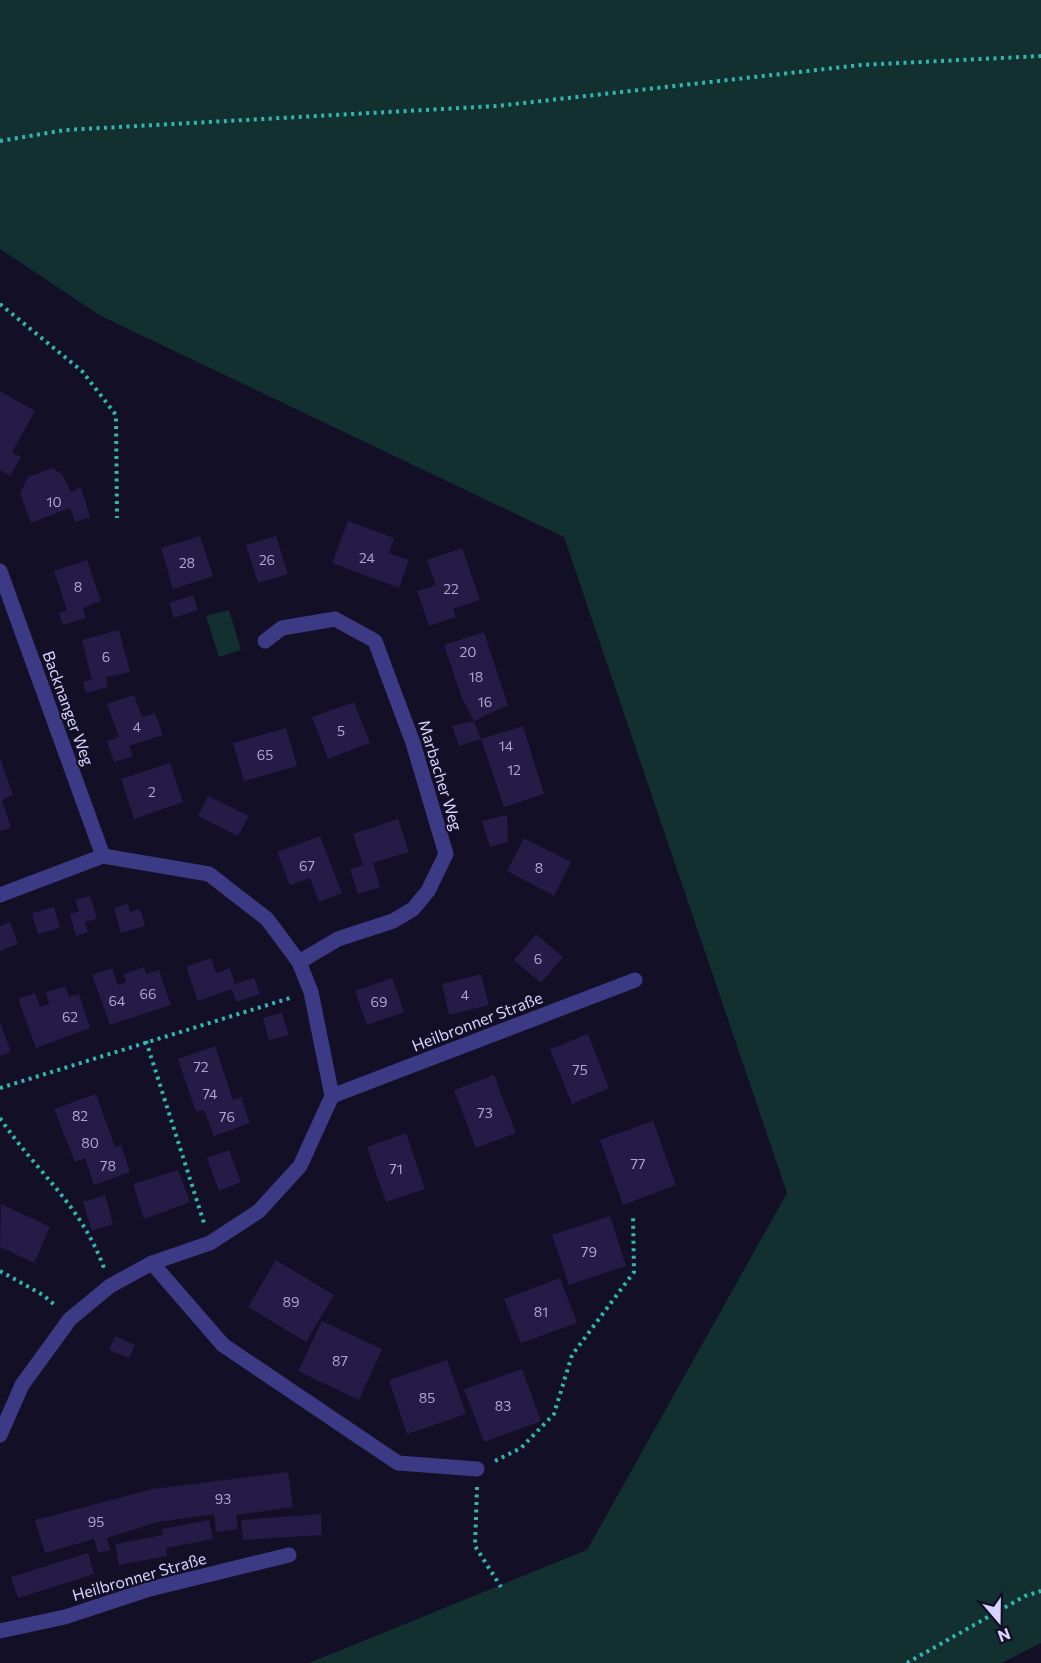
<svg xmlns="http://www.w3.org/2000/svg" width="1041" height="1663" font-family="Commissioner,sans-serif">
<rect width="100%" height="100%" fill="#130f26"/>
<!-- green -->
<g fill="#12302f">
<path d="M0,0H1041V1643L1002,1663H309L587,1550L787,1193L564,537L99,315L0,249Z"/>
<path d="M229,610L241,650L219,657L206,616Z"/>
</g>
<!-- building -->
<g fill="#241b47">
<path d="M0,391L35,411L12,452L21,457L10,476L0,470Z"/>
<path d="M52,468L62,474L71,492L81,487L90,517L75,522L70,508L31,523L20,493L28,477Z"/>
<path d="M348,521L394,538L389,553L409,560L399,588L332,563Z"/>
<path d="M200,536L213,576L173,589L161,548Z"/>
<path d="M276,536L288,574L258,583L246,545Z"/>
<path d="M462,548L480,600L453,609L456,617L429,626L417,591L436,585L427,560Z"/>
<path d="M87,560L101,601L83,608L86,618L63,625L59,613L67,610L54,571Z"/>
<path d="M193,595L198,610L174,618L169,603Z"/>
<path d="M119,630L130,672L106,677L108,687L86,693L83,682L92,680L82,640Z"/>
<path d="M484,632L508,705L474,721L461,696L444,645Z"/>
<path d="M134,695L142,717L155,713L163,735L129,746L133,756L114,762L107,741L119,737L107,704Z"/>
<path d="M354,702L370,743L328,759L312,717Z"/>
<path d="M474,721L481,739L523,726L544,794L504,807L481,739L459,746L452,726Z"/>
<path d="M286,728L297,766L244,781L233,743Z"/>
<path d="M0,758L13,795L2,800L11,828L0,831Z"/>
<path d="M170,763L183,802L134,819L121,779Z"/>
<path d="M208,796L249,816L238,836L198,816Z"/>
<path d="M507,815L508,842L490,847L482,821Z"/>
<path d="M398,819L409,852L373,863L380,887L358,894L350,869L363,865L353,834Z"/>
<path d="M320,836L342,893L319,902L310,878L290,885L277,852Z"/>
<path d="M524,838L571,862L554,896L507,871Z"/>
<path d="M90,896L97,919L85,922L88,932L76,936L70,914L79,911L75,900Z"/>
<path d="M128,904L130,912L140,909L145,926L121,933L114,908Z"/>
<path d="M54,907L60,928L38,934L32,913Z"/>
<path d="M10,922L18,944L0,951V926Z"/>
<path d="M536,934L563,957L541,983L514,960Z"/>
<path d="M211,958L216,973L230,968L235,984L254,978L260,994L236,1002L232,989L198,1001L186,967Z"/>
<path d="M144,967L146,974L159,970L171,1005L110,1025L92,975L112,968L118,985L126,982L124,974Z"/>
<path d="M481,974L489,1005L449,1015L442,984Z"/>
<path d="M392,978L404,1012L367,1025L355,991Z"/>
<path d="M65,986L69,997L79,994L90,1028L36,1048L18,999L35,993L40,1007L49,1004L46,992Z"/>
<path d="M282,1013L289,1035L269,1040L263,1018Z"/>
<path d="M0,1022L11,1052L0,1056Z"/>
<path d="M588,1034L609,1088L572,1104L550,1049Z"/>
<path d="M215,1046L233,1100L241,1097L250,1123L214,1136L204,1110L196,1112L178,1059Z"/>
<path d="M494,1075L516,1133L476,1148L454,1090Z"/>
<path d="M96,1094L115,1147L121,1145L130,1172L94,1185L85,1158L75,1162L54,1109Z"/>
<path d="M653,1121L676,1185L623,1205L600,1140Z"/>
<path d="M406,1133L425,1189L386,1202L367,1147Z"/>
<path d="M229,1150L241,1182L219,1191L207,1158Z"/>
<path d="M178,1170L190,1202L144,1219L133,1184Z"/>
<path d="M105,1195L113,1224L92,1231L83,1202Z"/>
<path d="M1,1204L50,1227L34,1263L0,1247Z"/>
<path d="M610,1216L626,1266L569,1285L552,1235Z"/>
<path d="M276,1260L334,1295L306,1342L248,1307Z"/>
<path d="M560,1278L577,1323L521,1343L504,1299Z"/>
<path d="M322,1321L382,1349L359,1400L298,1371Z"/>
<path d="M115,1336L135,1345L129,1358L109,1350Z"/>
<path d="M447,1360L466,1414L407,1434L389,1380Z"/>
<path d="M522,1369L541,1421L484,1442L464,1389Z"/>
<path d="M288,1472L293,1507L236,1515L238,1529L216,1532L214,1514L158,1522L107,1538L110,1550L98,1553L94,1539L45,1553L35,1520L153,1489Z"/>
<path d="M321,1514L322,1535L243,1540L241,1520Z"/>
<path d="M209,1520L213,1539L166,1548L167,1556L119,1565L115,1544L163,1535L162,1529Z"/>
<path d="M88,1553L94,1574L18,1598L11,1577Z"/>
</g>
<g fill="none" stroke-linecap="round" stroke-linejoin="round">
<!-- path -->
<g stroke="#2fb8b0" stroke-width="4" stroke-dasharray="3 4.5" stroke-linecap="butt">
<path d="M0,141L65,130L497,106L861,65L1041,56"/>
<path d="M0,304L82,371L116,415L117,518"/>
<path d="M146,1041L204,1223"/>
<path d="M0,1088L290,998"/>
<path d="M0,1118C37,1173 80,1203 104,1268"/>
<path d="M0,1271L43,1295L56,1306"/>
<path d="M495,1461L521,1448L554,1414L572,1355L634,1272L633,1214"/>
<path d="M477,1487L475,1546L501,1587"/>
<path d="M907,1663L1025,1596L1041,1591"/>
</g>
<!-- lane -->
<path stroke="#3d3a85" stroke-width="15" d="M152,1263L223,1345L398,1463L477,1469"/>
<!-- street -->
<g stroke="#3d3a85" stroke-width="15">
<path d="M0,571L103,856"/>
<path d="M265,641L282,628L335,619L375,641L413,743L446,854L428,891L413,909L393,921L338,939L299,962"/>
<path d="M0,895L103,856L209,874L267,919L299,962L311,992L332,1096L300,1166L259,1211L210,1243L152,1263L110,1286L70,1319L22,1385L0,1435"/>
<path d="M332,1096L635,980"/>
<path d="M0,1631L65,1617L150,1589L289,1555"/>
</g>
</g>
<g text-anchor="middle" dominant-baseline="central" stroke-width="4.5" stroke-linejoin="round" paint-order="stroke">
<!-- number labels -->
<g font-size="14" fill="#aca6d1">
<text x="54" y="501">10</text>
<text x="367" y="557">24</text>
<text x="267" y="559">26</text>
<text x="187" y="562">28</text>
<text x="78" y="586">8</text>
<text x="451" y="588">22</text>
<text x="468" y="651">20</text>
<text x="106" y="656">6</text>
<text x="476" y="676">18</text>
<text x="485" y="701">16</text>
<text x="137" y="726">4</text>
<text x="341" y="730">5</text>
<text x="506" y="745">14</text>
<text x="265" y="754">65</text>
<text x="514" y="769">12</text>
<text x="152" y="791">2</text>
<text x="307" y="865">67</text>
<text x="539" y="867">8</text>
<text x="538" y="958">6</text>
<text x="148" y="993">66</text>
<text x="465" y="994">4</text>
<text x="117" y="1000">64</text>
<text x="379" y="1001">69</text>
<text x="70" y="1016">62</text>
<text x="201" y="1066">72</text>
<text x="580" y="1069">75</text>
<text x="210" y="1093">74</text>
<text x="485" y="1112">73</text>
<text x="80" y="1115">82</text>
<text x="227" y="1116">76</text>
<text x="90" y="1142">80</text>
<text x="638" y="1163">77</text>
<text x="108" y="1165">78</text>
<text x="396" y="1168">71</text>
<text x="589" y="1251">79</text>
<text x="291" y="1301">89</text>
<text x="541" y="1311">81</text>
<text x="340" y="1360">87</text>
<text x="427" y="1397">85</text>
<text x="503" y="1405">83</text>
<text x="223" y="1498">93</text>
<text x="96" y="1521">95</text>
</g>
<!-- street labels -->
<g font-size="16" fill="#d9d4ff" stroke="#130f26">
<text transform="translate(69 708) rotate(70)">Backnanger Weg</text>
<text transform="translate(441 775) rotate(73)">Marbacher Weg</text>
<text transform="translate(477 1021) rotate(-21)">Heilbronner Straße</text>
<text transform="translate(139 1576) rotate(-16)">Heilbronner Straße</text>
</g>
</g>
<!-- north arrow -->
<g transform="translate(999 1621) rotate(160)" stroke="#130f26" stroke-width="4.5" paint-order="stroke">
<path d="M0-4.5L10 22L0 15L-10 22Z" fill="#d9d4ff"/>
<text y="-9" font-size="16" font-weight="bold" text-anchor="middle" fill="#d9d4ff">N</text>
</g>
</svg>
